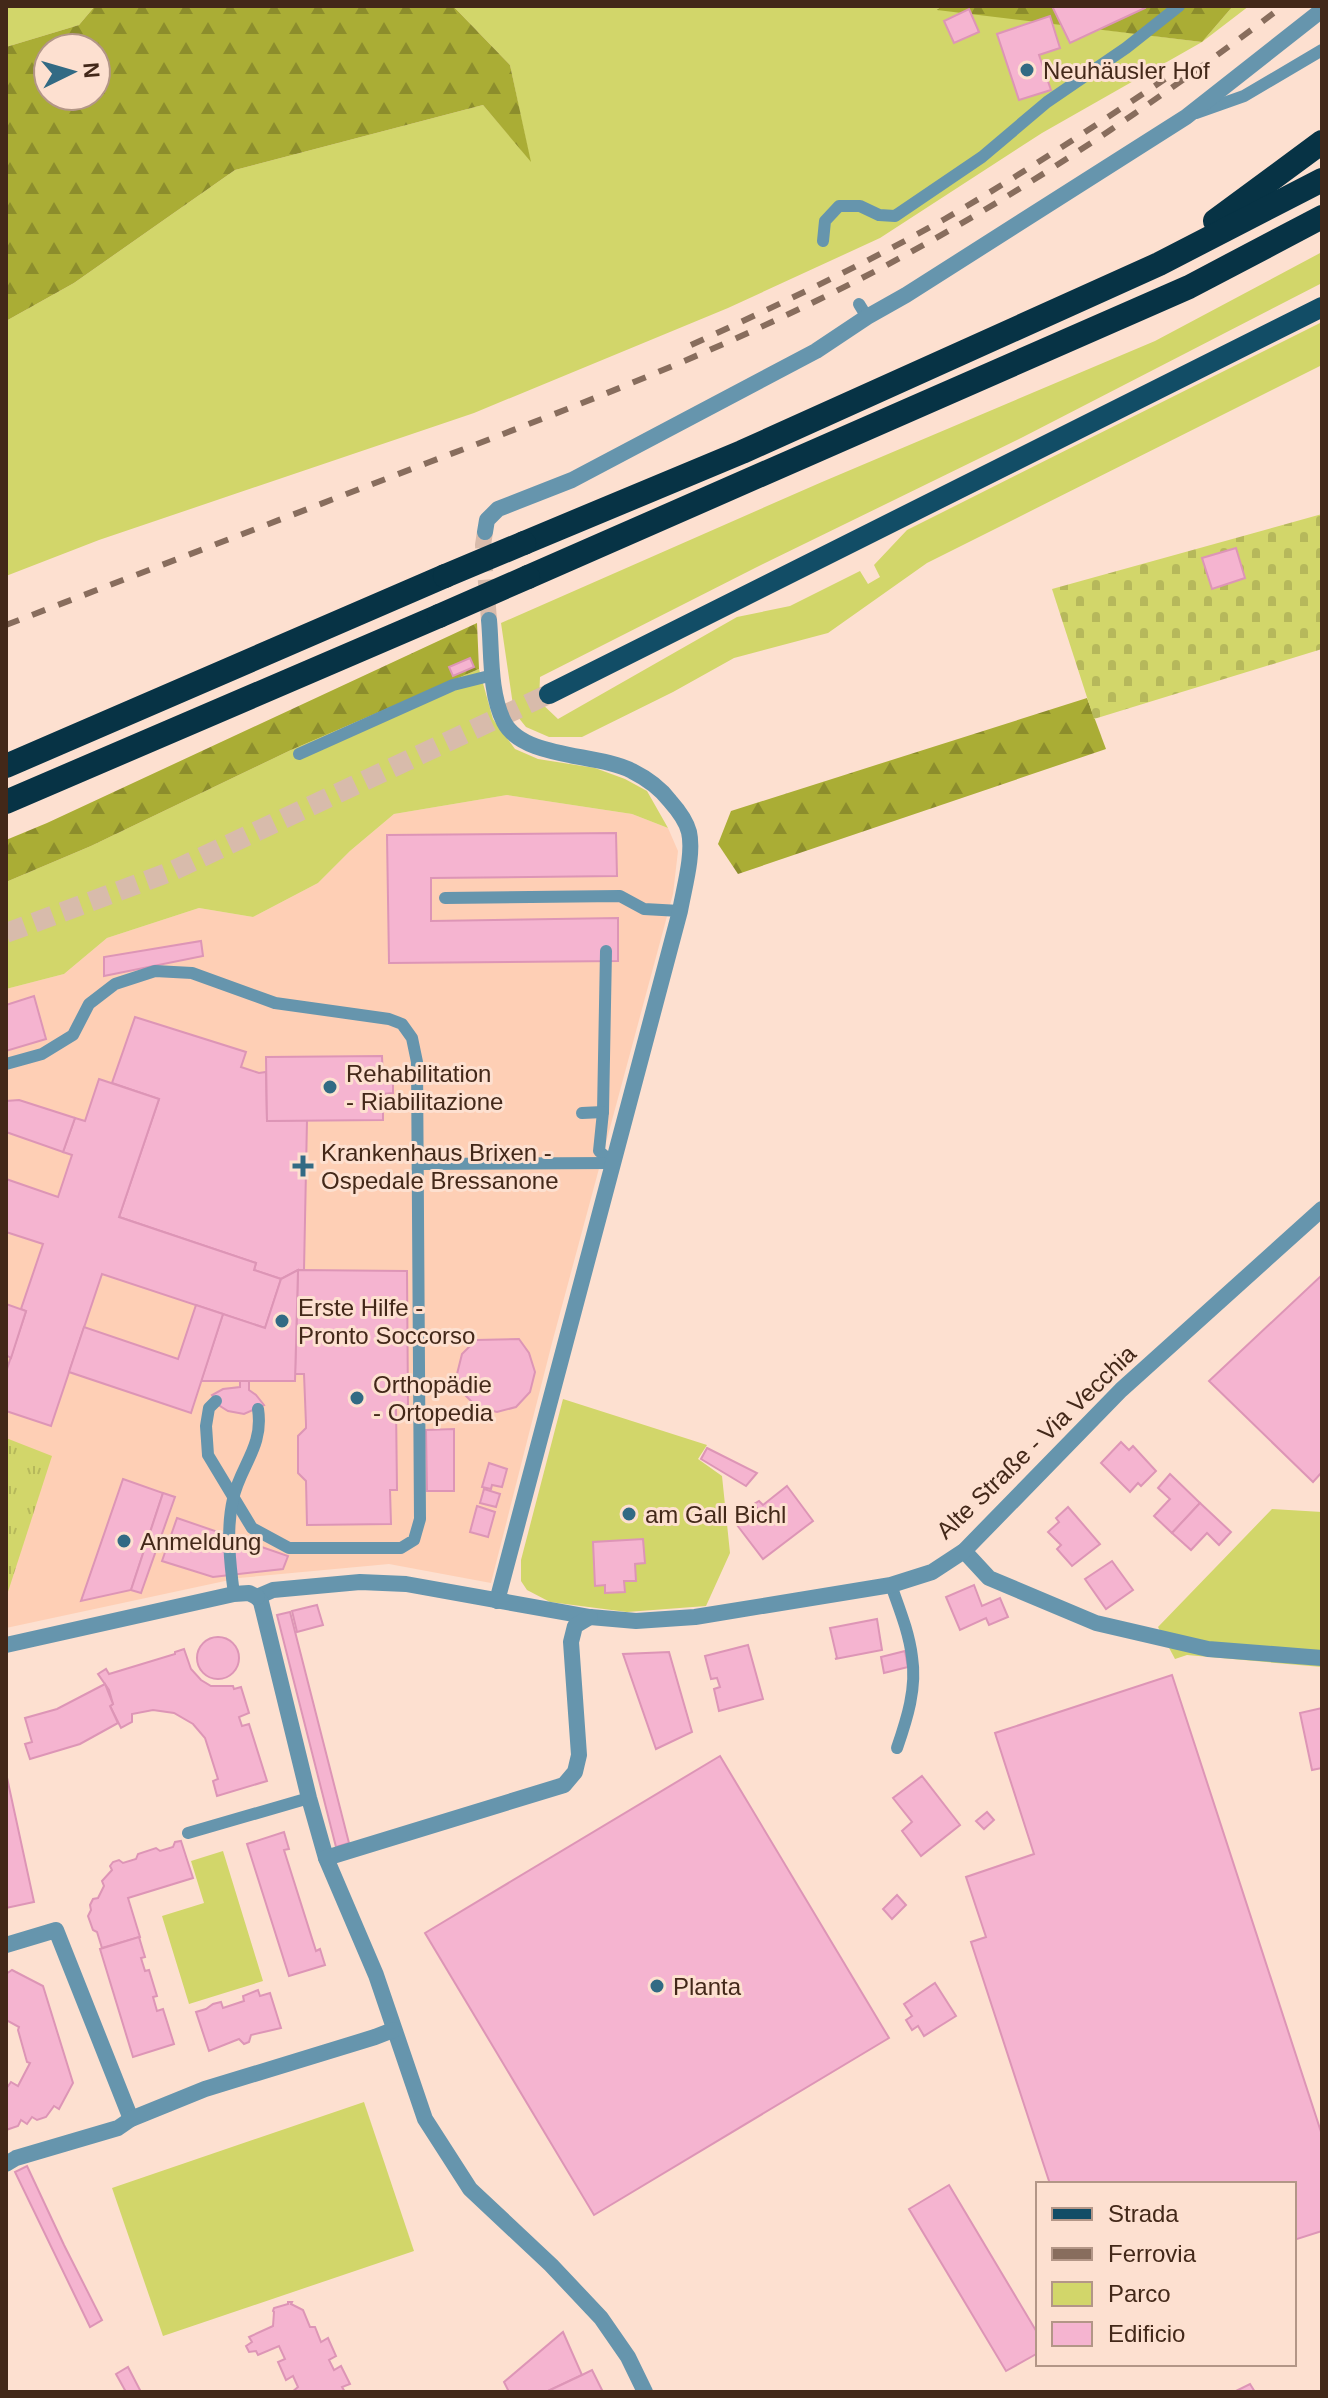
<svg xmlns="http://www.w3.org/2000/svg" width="1328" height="2398" font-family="Helvetica,sans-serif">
<defs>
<pattern id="forest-firs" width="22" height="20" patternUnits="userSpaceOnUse" patternTransform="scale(2)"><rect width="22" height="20" fill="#aaad35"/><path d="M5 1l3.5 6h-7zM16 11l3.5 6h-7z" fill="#8c8d2c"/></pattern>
<pattern id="cemetery-stones" width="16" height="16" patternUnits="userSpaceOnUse" patternTransform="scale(2)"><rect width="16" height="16" fill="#d2d66a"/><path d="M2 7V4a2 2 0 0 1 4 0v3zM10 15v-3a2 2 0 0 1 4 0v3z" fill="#b6b85b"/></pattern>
<pattern id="park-tufts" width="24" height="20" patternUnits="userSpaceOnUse" patternTransform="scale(2)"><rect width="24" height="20" fill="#d2d66a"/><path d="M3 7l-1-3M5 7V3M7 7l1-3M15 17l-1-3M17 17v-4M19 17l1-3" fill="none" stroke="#b6b85b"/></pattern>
</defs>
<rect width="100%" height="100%" fill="#fde0d0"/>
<!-- built -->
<path fill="#fecfb5" d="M507,795L632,814L668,828L678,851L673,894L552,1343L491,1583L389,1564L239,1578L6,1628V989L64,974L107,938L199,908L253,917L318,883L350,851L394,814Z"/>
<!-- green -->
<g fill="#d2d66a">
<path d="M6,6H95L79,25L6,47Z"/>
<path d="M453,6H941L938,9L1202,42L1233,6H1249L1202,42L1042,133L880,238L728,308L474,413L99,540L6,576V321L74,283L235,170L483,105L530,160L510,65Z"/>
<path d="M1322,252V283L1023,437L755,568L540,677L539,701L558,719L737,617L790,606L860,571L868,584L880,577L874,565L907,530L1322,322V365L927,563L828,633L734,658L673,692L582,737H549L526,727L514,712L501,623L822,482L1155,341Z"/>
<path d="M479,669L493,719L515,749L538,759L595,768L625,779L647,791L668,828L632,814L507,795L394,814L350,851L318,883L253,917L199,908L107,938L64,974L6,989V882L91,846L291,750Z"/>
<path d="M563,1399L707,1445L698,1459L722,1476L730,1553L706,1606L627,1612L550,1602L527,1590L521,1581V1560Z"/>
<path d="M1272,1509L1322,1512V1667L1187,1655L1175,1659L1158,1627Z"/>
<path d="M223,1851L263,1981L189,2004L162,1916L204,1903L191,1861Z"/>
<path d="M364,2102L414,2251L163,2336L112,2188Z"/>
</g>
<!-- forest -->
<g fill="url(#forest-firs)" fill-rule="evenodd">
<path d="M95,6H453L510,65L531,162L483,105L235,170L74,283L6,321V47L79,25ZM48,48H96V96H48Z"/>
<path d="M941,6H1233L1202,42L937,10Z"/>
<path d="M477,623L479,669L291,750L91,846L6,882V840L47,823Z"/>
<path d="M1087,698L1106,749L738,874L718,844L731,811Z"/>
</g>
<!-- cemetery -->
<path fill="url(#cemetery-stones)" d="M1322,514V649L1094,719L1052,589Z"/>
<!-- park -->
<path fill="url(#park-tufts)" d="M6,1438L52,1456L6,1598Z"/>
<!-- building -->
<g fill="#f5b4d0" stroke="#dd95b6" stroke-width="2">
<path d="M1052,6H1144L1145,8L1070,43Z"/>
<path d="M969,9L979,32L954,43L944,21Z"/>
<path d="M1050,16L1060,48L1039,55L1051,90L1019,100L997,34Z"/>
<path d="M1236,548L1245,578L1212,589L1202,558Z"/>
<path d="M470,658L474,667L453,676L449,667Z"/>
<path d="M616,833L617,876L431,878V921L618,918V961L389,963L387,835Z"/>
<path d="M201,941L203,956L104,976V957Z"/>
<path d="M34,996L46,1039L6,1051V1005Z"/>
<path d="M135,1017L246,1052L241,1067L259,1073L266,1072L267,1121L307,1120L304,1270H298L281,1279L254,1270L256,1263L119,1217L159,1099L112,1083Z"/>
<path d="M382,1056L383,1080H393V1093L383,1094V1120L267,1121L266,1057Z"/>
<path d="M99,1079L159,1099L119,1217L256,1263L254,1270L281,1279L265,1328L102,1274L51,1426L6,1411V1372L26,1311L21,1309L43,1244L6,1232V1179L58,1197L72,1155L63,1152L75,1118L85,1121Z"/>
<path d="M19,1100L75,1118L63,1152L6,1132V1101Z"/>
<path d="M298,1270L407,1271L408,1406H396L397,1490H390L391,1524L307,1525L306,1481L298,1473V1436L306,1428V1424L304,1374H295Z"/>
<path d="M298,1270L295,1381H201L223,1314L265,1328L281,1279Z"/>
<path d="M1322,1275V1472L1313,1482L1209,1381Z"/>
<path d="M6,1304L26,1311L11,1358L6,1355Z"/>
<path d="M196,1305L223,1314L191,1413L69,1372L84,1327L178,1359Z"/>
<path d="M519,1339L529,1353L535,1372L530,1392L516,1407L497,1412L477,1407L463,1393L457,1374L462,1354L476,1340Z"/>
<path d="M240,1381H249V1390L256,1395L264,1405L244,1414L228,1411L220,1406L212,1395L223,1389L240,1387Z"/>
<path d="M454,1429V1491H427L426,1430Z"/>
<path d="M1121,1442L1129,1450L1133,1446L1156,1471L1141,1486L1138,1483L1130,1492L1101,1463Z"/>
<path d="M707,1448L757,1473L746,1486L701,1459Z"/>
<path d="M489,1463L507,1469L502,1487L492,1485L491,1489L482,1487Z"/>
<path d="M1170,1474L1200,1503L1172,1533L1154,1516L1170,1499L1158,1488Z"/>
<path d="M123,1479L163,1493L131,1590L81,1601Z"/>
<path d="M787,1486L813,1521L763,1559L737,1525L758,1509L754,1504L759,1501L763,1505Z"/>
<path d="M484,1489L500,1494L496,1507L480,1503Z"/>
<path d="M163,1493L175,1497L141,1593L131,1590Z"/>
<path d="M1200,1503L1231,1532L1219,1545L1207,1533L1191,1550L1172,1533Z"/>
<path d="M477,1506L495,1512L488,1537L470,1532Z"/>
<path d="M1068,1507L1100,1544L1072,1566L1057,1549L1061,1545L1048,1532L1059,1522L1056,1518Z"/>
<path d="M177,1518L288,1556L283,1569L213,1577L162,1561Z"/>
<path d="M643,1539L645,1563L635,1564L636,1581H624L625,1592L605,1593V1585L595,1586L593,1542Z"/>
<path d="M1112,1561L1133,1590L1106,1609L1085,1579Z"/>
<path d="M974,1585L982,1606L1000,1598L1008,1617L989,1625L986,1618L960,1630L946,1597Z"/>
<path d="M317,1605L323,1625L297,1632L292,1611Z"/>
<path d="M290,1612L349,1843L336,1847L277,1615Z"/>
<path d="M877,1619L882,1650L835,1659L837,1658L830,1628Z"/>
<circle cx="218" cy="1658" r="21"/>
<path d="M748,1645L763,1699L719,1711L714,1689L720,1687L717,1678L711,1679L705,1656Z"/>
<path d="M184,1649L191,1669L201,1680L211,1686H233L234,1689L241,1687L249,1713L239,1717L242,1726L249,1724L267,1781L217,1796L213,1781L218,1779L205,1738L193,1724L174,1713L153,1710L132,1714V1722L121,1728L110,1706L113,1704L109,1690L98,1674L106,1669L109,1674L175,1654V1652Z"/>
<path d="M905,1651L908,1667L884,1673L881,1657Z"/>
<path d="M669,1652L692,1732L656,1749L623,1654Z"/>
<path d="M1172,1675L1322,2135V2231L1294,2240V2184H1050L971,1942L986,1937L966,1877L1034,1854L995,1733Z"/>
<path d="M105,1684L113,1704L110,1706L118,1723L80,1744L30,1759L25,1744L32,1742L25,1718L57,1709Z"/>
<path d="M1322,1708V1768L1312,1770L1300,1713Z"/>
<path d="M720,1756L889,2038L594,2215L425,1933Z"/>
<path d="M6,1773L34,1902L6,1908Z"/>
<path d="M922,1776L960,1825L921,1856L902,1831L912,1822L893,1798Z"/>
<path d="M987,1812L994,1820L984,1829L976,1821Z"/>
<path d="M284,1832L289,1849L284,1850L316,1951L320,1949L325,1965L289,1976L247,1844Z"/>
<path d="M181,1841L193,1878L128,1898L140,1937L102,1948L97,1932L93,1930L88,1916L91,1910L90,1905L93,1899L98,1898L104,1886L102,1881L112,1870L110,1866L113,1862L119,1860L123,1863L136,1859L138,1854L156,1848L160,1851L173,1847L175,1842Z"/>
<path d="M897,1895L906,1905L892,1919L883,1909Z"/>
<path d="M139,1937L145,1957L141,1958L145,1971L149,1970L157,1996L153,1997L157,2011L163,2009L174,2044L133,2057L100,1949Z"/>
<path d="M12,1970L43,1986L73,2083L59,2109L54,2106L46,2117L37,2120L32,2117L27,2124L21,2120L18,2126L6,2130V2089L11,2082L18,2086L30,2063L27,2062L18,2030L19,2027L6,2020V1974Z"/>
<path d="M935,1983L956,2016L924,2036L918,2026L912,2030L906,2020L912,2016L904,2004Z"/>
<path d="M258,1990L260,1996L270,1993L281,2028L251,2035L249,2042L244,2044L239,2039L209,2051L196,2012L206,2009L213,2004L221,2002L223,2008L244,2001L243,1996Z"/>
<path d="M27,2166L64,2245L102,2320L90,2327L15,2172Z"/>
<path d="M949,2185L1038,2334V2353L1006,2371L909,2209Z"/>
<path d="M288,2302H292L291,2304L303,2310L310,2327H315L321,2342L328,2338L336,2356L329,2360L334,2370L341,2366L350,2384L342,2387L345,2392H292L298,2387L293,2376L286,2380L278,2362L285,2359L279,2346L258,2355L256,2351L249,2352L246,2346L252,2342L249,2337L273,2326L274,2312L273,2311L274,2308L288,2304Z"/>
<path d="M563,2332L582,2375L546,2392H509L504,2382Z"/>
<path d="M128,2367L141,2392H126L116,2374Z"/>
<path d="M592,2370L603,2392H546L582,2375Z"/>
<path d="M1250,2384L1255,2392H1234Z"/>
</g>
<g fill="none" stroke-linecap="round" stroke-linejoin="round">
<!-- street-tunnel -->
<path stroke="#d8bbab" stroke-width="16" stroke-dasharray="16 8" stroke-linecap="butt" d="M485,532L483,545L489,620"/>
<!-- primary-tunnel -->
<path stroke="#d8bbab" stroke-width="20" stroke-dasharray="20 10" stroke-linecap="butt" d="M6,933L170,872L549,694"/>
<!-- lane -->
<g stroke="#6695ad" stroke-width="12">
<path d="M1196,113L1244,96L1322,50"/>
<path d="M823,241L825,221L839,206H860L879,215L895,216L982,157L1047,102L1126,48L1179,6"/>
<path d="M859,304L867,317"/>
<path d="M299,754L453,685L493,675"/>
<path d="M445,898L620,896L644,909L680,911"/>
<path d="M606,951L603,1112L599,1151L613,1163"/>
<path d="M6,1064L42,1054L73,1035L89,1004L115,984L155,971L192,973L275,1003L389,1019L402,1024L412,1038L417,1062L420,1519L414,1540L401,1548H289L252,1528L208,1455L206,1426L209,1408L216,1401"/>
<path d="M582,1113L603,1112"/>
<path d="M419,1164L613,1163"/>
<path d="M891,1585C899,1608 909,1632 912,1657C917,1688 907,1719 897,1748"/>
<path d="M234,1594C230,1564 226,1529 233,1499C240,1466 264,1447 258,1409"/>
<path d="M188,1833L309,1798"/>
</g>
<!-- street -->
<g stroke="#6695ad" stroke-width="16">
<path d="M485,532L487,520L498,509L572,480L816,351L867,317L906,295L1186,117L1322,10"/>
<path d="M489,620C492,652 489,692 504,722C523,759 598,753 632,771C646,778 661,789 670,801C678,810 686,820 689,832C694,854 684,888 680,911L497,1601"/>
<path d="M964,1551L989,1578L1096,1623L1208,1649L1322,1658"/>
<path d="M257,1597L273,1590L360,1582L406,1584L590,1617L636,1621L695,1617L891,1585L932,1572L964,1551L1121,1390L1322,1209"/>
<path d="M257,1597L261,1602L309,1798L326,1858L376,1975L425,2119L470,2189L551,2265L601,2318L628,2357L645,2392"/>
<path d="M6,1645L234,1594L249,1593L257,1597"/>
<path d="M326,1858L564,1785L575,1772L579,1755L571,1642L575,1626L590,1617"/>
<path d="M6,1945L56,1930L131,2119"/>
<path d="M6,2164L16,2158L118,2128L131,2119L205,2089L375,2037L393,2030"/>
</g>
<!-- primary -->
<path stroke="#124d66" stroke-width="20" d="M549,694L1322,307"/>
<!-- highway -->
<g stroke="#073345" stroke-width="24">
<path d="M1215,221L1322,142"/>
<path d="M524,543L742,452L1159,264L1322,180"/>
<path d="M528,577L1189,287L1322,217"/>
<path d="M6,766L445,576"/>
<path d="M6,802L439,616"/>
</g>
<!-- rail -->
<g stroke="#886d5d" stroke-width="6" stroke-dasharray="14 14" stroke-linecap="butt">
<path d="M691,345C776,306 861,266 943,220C1019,176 1092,128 1165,79"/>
<path d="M6,625C146,571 287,517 427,463C559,413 691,362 818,300C983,220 1137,117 1283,6"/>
</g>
<!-- highway-bridge -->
<g stroke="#073345" stroke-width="24">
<path d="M445,576L524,543"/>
<path d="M439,616L528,577"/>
</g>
</g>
<!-- markers -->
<g fill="#326a84" stroke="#fde0d0" stroke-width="3">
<circle cx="1027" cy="70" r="8"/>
<circle cx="330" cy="1087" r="8"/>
<path d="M299 1154h8v8h8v8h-8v8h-8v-8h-8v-8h8z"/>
<circle cx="282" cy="1321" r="8"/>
<circle cx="357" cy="1398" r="8"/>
<circle cx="629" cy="1514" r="8"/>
<circle cx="124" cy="1541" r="8"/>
<circle cx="657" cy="1986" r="8"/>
</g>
<g text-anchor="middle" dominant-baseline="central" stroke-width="6" stroke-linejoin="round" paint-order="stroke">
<!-- poi labels -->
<g font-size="24" fill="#432819" stroke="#fde0d0" text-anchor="start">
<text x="1043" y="70">Neuhäusler Hof</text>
<text x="346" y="1073">Rehabilitation<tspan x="346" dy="28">- Riabilitazione</tspan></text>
<text x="321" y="1152">Krankenhaus Brixen -<tspan x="321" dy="28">Ospedale Bressanone</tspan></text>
<text x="298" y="1307">Erste Hilfe -<tspan x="298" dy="28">Pronto Soccorso</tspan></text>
<text x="373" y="1384">Orthopädie<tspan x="373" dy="28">- Ortopedia</tspan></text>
<text x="645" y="1514">am Gall Bichl</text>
<text x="140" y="1541">Anmeldung</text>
<text x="673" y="1986">Planta</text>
</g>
<!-- street labels -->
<g font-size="24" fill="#432819" stroke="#fde0d0">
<text transform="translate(1036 1442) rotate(-44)">Alte Straße - Via Vecchia</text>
</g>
</g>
<!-- border -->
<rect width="1328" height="2398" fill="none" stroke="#432819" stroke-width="16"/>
<!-- legend -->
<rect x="1036" y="2182" width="260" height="184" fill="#fde0d0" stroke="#b39687" stroke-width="2"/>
<rect x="1052" y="2208" width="40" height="12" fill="#124d66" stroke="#b39687" stroke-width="2"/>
<text x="1108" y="2222" font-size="24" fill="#432819">Strada</text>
<rect x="1052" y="2248" width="40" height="12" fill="#886d5d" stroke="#b39687" stroke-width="2"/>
<text x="1108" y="2262" font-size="24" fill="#432819">Ferrovia</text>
<rect x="1052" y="2282" width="40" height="24" fill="#d2d66a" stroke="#b39687" stroke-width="2"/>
<text x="1108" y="2302" font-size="24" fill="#432819">Parco</text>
<rect x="1052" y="2322" width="40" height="24" fill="#f5b4d0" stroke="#b39687" stroke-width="2"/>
<text x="1108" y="2342" font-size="24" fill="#432819">Edificio</text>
<!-- north arrow -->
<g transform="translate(72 72) rotate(85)"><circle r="38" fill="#fde0d0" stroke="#b39687" stroke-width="2"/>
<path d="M0-6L14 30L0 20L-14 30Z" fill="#326a84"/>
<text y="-12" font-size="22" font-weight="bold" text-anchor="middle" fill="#432819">N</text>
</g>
</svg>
